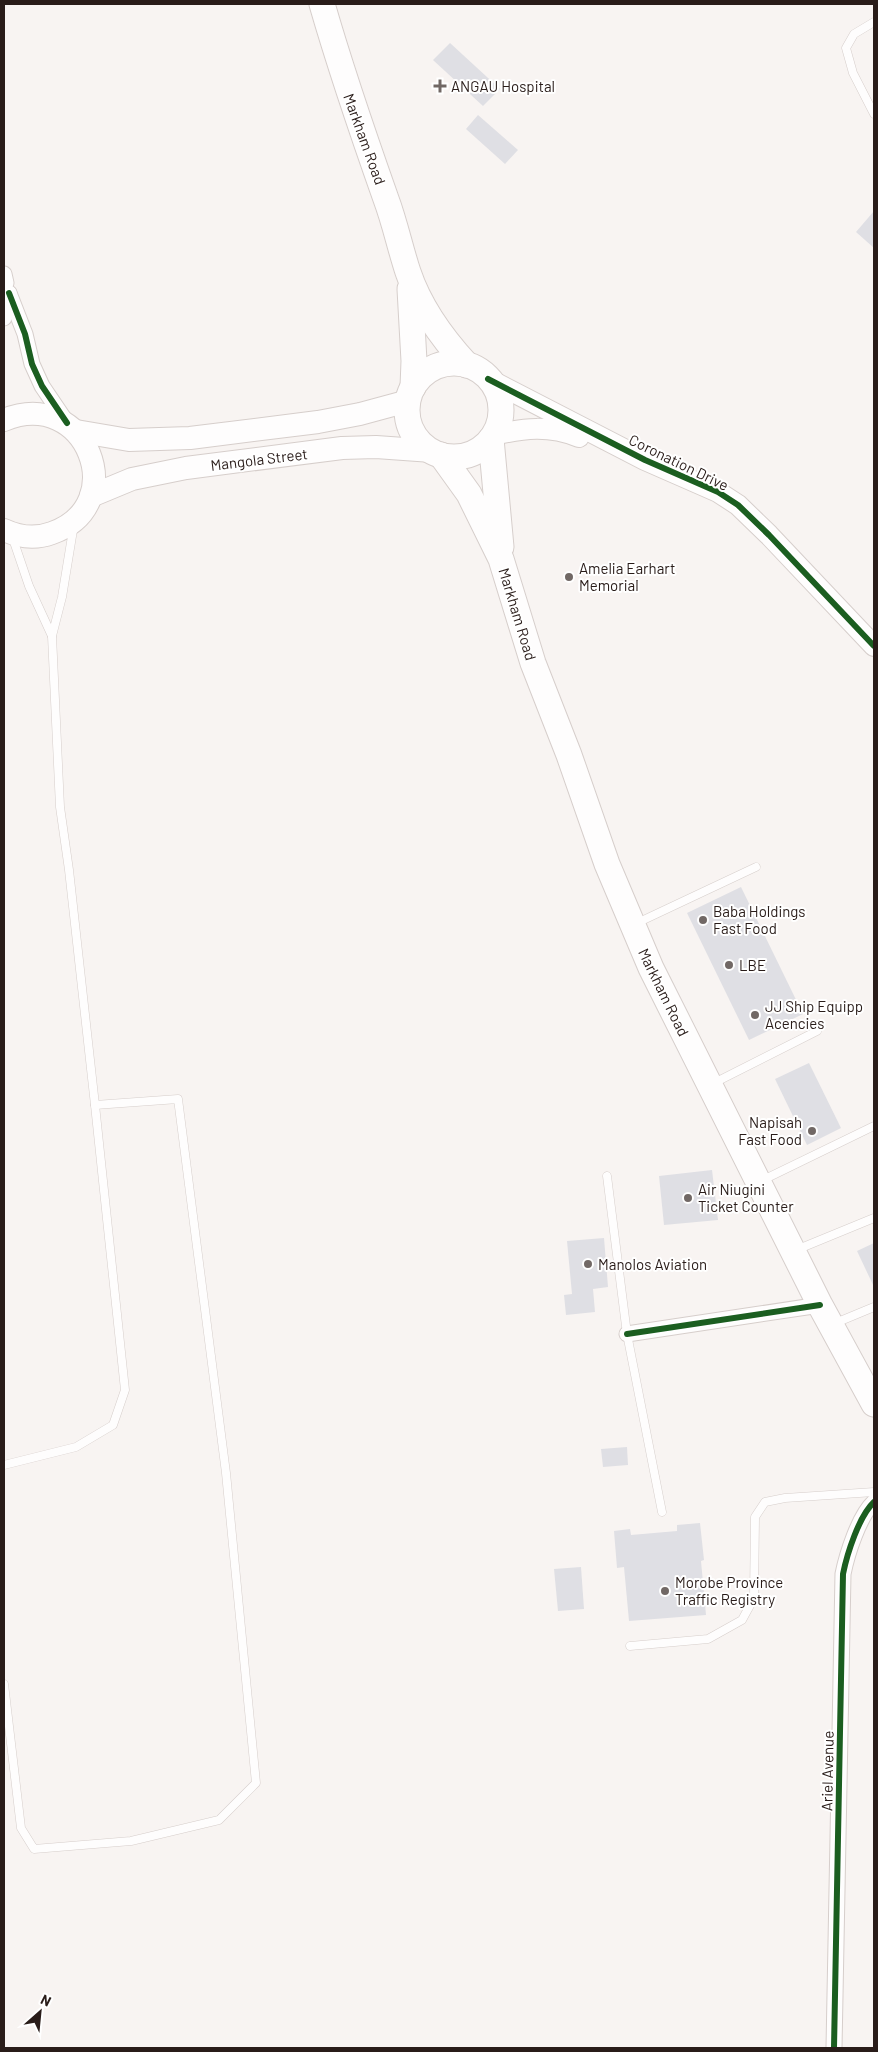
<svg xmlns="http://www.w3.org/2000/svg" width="878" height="2052" font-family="Barlow,sans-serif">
<rect width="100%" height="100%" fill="#f8f4f2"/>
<!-- building -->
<g fill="#dfdfe4">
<path d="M450,43L500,89L483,106L433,60Z"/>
<path d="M478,115L518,150L505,164L466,129Z"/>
<path d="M874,211V248L856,232Z"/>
<path d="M741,887L803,1014L749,1040L687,913Z"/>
<path d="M809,1063L841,1128L807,1145L775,1079Z"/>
<path d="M712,1170L718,1220L664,1225L659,1176Z"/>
<path d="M604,1238L608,1287L593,1289L595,1312L566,1315L564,1295L572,1294L567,1241Z"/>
<path d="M874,1243V1287L857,1251Z"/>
<path d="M627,1447L628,1465L603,1467L601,1449Z"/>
<path d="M700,1523L704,1560L701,1561L706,1615L629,1621L624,1567L617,1568L614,1531L630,1529L631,1535L677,1531V1525Z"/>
<path d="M581,1567L584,1609L558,1611L554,1569Z"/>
</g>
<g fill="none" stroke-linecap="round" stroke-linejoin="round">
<!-- service casing -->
<g stroke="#d6cecb" stroke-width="9">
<g id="service">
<path d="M874,22L854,34L846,48L853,73L874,114"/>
<path d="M12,536L29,586L52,636"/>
<path d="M637,923L756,867"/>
<path d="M712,1084L817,1031"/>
<path d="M607,1176L627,1334L662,1512"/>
<path d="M761,1181L874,1126"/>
<path d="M796,1250L874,1218"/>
<path d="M833,1324L874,1307"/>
<path d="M4,1465L76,1447L113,1425L125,1390L95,1105L69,870L60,807L52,636L62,597L74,524"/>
<path d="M630,1646L708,1639L742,1620L754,1598L755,1517L765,1502L785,1498L874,1492"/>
<path d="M4,1684L21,1828L34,1849L131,1841L219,1820L256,1783L226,1473L178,1099L95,1105"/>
</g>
</g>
<!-- minor casing -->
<g stroke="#d6cecb" stroke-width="17">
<g id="minor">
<path d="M4,274L6,283"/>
<path d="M9,293L25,334L32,364L42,386L67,423"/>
<path d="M4,318L9,293"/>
<path d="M627,1334L820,1305"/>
<path d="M834,2048L843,1574C847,1554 859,1516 874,1502"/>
</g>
</g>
<!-- tertiary casing -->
<g stroke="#d6cecb" stroke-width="22">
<g id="tertiary">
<path d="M488,379L645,460L718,492L738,505L769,535L874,646"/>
<path d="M494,435C524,428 549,425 579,437"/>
</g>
</g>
<!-- secondary casing -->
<g stroke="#d6cecb" stroke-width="24">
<g id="secondary">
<path d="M4,420C87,386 132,505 52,533C36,539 19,537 4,530"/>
<path d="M76,431L129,440L190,438L318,422L360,414L408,401"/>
<path d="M91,496L132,479L186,468L342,448L376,447L432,451"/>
</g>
</g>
<!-- primary casing -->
<g stroke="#d6cecb" stroke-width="27">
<g id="primary">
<path d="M322,4C341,70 363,134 386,199C395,223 400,248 408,272C420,308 442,338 467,365"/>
<path d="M410,289L414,361L413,387"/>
<circle cx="454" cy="410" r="47"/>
<path d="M491,439L501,547"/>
<path d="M441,455L469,494L501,559L533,663L569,755L607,864L651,968L820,1305L874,1404"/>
</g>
</g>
<!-- service -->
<use href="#service" stroke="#fefdfd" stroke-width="8"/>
<!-- minor -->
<use href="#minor" stroke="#fefdfd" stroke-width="15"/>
<!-- tertiary -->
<use href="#tertiary" stroke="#fefdfd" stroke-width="20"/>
<!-- secondary -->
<use href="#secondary" stroke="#fefdfd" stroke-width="22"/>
<!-- primary -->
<use href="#primary" stroke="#fefdfd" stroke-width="25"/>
<!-- cycleway casing -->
<g stroke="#fff" stroke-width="9">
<g id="cycleway">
<path d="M9,293L25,334L32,364L42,386L67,423"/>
<path d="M488,379L645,460L718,492L738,505L769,535L874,646"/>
<path d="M627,1334L820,1305"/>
<path d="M834,2048L843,1574C847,1554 859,1516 874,1502"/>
</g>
</g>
<!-- cycleway -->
<use href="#cycleway" stroke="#1b5e20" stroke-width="6"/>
</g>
<!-- markers -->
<g fill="#716865" stroke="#fff" stroke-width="2">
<path d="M437.5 78.5h5v5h5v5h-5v5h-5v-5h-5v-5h5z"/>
<circle cx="569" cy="577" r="5"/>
<circle cx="703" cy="920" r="5"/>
<circle cx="729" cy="965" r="5"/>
<circle cx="755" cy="1015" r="5"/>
<circle cx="812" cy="1131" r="5"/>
<circle cx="688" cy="1198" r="5"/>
<circle cx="588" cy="1264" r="5"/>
<circle cx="665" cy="1591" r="5"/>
</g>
<g text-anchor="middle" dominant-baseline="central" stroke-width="4" stroke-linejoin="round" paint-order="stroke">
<!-- poi labels -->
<g font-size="15" fill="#291c19" stroke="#fff" text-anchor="start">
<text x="451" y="86">ANGAU Hospital</text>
<text x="579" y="568">Amelia Earhart<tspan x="579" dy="17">Memorial</tspan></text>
<text x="713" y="911">Baba Holdings<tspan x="713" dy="17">Fast Food</tspan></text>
<text x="739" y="965">LBE</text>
<text x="765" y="1006">JJ Ship Equipp<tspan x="765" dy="17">Acencies</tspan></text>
<text x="802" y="1122" text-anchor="end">Napisah<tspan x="802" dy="17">Fast Food</tspan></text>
<text x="698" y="1189">Air Niugini<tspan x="698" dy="17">Ticket Counter</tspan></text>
<text x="598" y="1264">Manolos Aviation</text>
<text x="675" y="1582">Morobe Province<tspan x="675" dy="17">Traffic Registry</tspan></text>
</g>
<!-- street labels -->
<g font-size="15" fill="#291c19" stroke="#fff">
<text transform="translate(365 139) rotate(70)">Markham Road</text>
<text transform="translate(259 459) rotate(-7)">Mangola Street</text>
<text transform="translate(679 462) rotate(26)">Coronation Drive</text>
<text transform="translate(518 614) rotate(73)">Markham Road</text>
<text transform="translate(664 992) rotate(64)">Markham Road</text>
<text transform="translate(827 1771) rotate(-89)">Ariel Avenue</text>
</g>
</g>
<!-- border -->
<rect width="878" height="2052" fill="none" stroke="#291c19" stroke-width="10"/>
<!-- north arrow -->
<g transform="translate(40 2012) rotate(27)" stroke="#ffffff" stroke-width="4" paint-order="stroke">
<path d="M0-4L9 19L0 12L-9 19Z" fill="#291c19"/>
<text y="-8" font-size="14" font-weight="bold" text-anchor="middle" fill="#291c19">N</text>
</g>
</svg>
